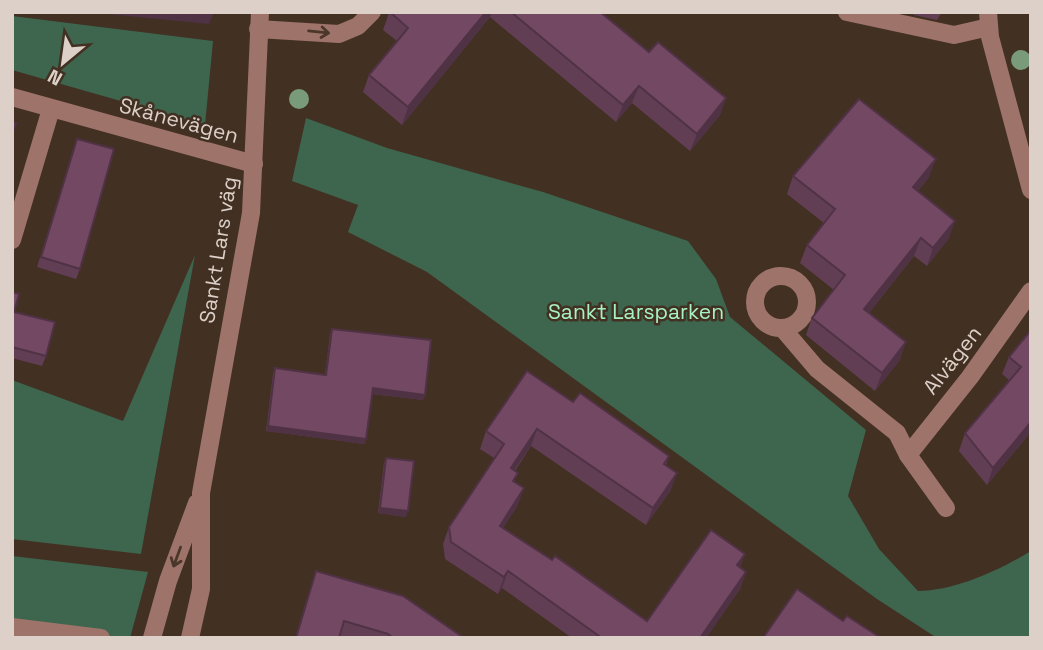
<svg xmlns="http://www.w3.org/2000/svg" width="1043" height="650" font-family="'Space Grotesk',sans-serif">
<rect width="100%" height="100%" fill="#423023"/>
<!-- green -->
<g fill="#3e654d">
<path d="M12,16L213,41L205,125L12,70Z"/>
<path d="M306,118L387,148L543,192L688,241L716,279L730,317L866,430L848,496L879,549L918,591C955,591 1000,570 1031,551V638H937L877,599L427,272L348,232L358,205L292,181Z"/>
<path d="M195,255L141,554L12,539V380L123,421Z"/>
<path d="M12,556L148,572L130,638H12Z"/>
</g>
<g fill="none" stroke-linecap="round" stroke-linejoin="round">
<!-- minor -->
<g stroke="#9e7369" stroke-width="18">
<path d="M847,12L954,35L989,27"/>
<path d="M988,12L990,37L1031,190"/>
<path d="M258,29L339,34L358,26L372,12"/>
<path d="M12,97L254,164"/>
<path d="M12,240L51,109"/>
<circle cx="781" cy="302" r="26"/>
<path d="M783,329L817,369L897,433L908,455L946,508"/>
<path d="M908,455L970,377L1031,291"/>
<path d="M12,627L101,638"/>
<path d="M152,638L168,581L197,503"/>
<path d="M190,638L201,589V493L251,213L260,12"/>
</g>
</g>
<!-- trees -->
<g fill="#7a9b7a">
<circle cx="1021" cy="60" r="10"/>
<circle cx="299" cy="99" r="10"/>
</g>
<!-- wall -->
<g fill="#623e55">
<path d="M600,12L649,52L726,98L720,115L690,151L632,103L616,122L490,17L402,125L363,92L369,75L397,41L383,30L389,13Z"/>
<path d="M910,12H942L937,20L914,15Z"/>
<path d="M77,139L80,269L76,279L37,267Z"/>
<path d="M793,176L929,177L918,191L949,238L927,266L914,256L869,313L900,360L875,391L806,335L812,318L834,290L800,263L807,245L824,223L787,194Z"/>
<path d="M12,292L14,312L46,356L42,366L12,358Z"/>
<path d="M332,329L425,395L423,400L372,394L366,439L364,444L266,431L273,374L275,368L325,375L330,334Z"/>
<path d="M1031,330V432L987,485L959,451L965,433L1009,380L1002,374L1009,357Z"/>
<path d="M573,402L669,456L666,465L671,490L646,525L531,446L515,471V482L518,505L503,528L647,621L745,554L740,567L746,572L740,589L706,638H572L502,588L498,594L445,559L443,544L449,527L494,458L480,449L486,431Z"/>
<path d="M386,458L406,517L378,513L384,463Z"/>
<path d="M316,571L464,638H346L340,636L339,638H295Z"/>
</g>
<!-- shaded-wall -->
<g fill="#503245">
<path d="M87,12H214L209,24Z"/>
<path d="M486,12H492L490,17L402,125L408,107Z"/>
<path d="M639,86L632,103L616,122L623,105Z"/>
<path d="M726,98L720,115L690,151L697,134Z"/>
<path d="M936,159L929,177L907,205L913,187Z"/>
<path d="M955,221L949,238L927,266L933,248Z"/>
<path d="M921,238L914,256L858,327L864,309Z"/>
<path d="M906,342L900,360L875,391L882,373Z"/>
<path d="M373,388L425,395L423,400L371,394Z"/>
<path d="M1031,422V432L987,485L993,468Z"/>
<path d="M268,426L366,439L364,444L266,431Z"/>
<path d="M537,429L531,446L504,485L511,468Z"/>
<path d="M677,473L671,490L646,525L653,508Z"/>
<path d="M524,488L518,505L493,543L500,526Z"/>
<path d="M380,508L408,511L406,517L378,513Z"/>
<path d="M745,554L739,571L737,565Z"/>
<path d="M508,571L502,588L498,594L504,577Z"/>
<path d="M746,572L740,589L706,638H700Z"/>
</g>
<!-- building -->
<g fill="#724863" stroke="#503245" stroke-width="2">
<path d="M390,12H486L408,107L369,75L408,28Z"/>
<path d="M511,12H600L649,52L658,42L726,98L697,134L639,86L623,105Z"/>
<path d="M859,99L936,159L913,187L955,221L933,248L921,238L864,309L906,342L882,373L812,318L845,275L807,245L835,209L793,176Z"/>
<path d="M12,122L16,123L12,133Z"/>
<path d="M77,139L114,149L80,269L41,257Z"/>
<path d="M12,292L19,294L14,312L55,322L46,356L12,347Z"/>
<path d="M332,329L431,340L425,395L373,388L366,439L268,426L275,368L326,375Z"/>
<path d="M1031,330V422L993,468L965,433L1021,367L1009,357Z"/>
<path d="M527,371L573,402L580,393L669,456L664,464L677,473L653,508L537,429L511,468L518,473L513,481L524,488L500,526L552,560L555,556L647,621L711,530L745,554L737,565L746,572L700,638H598L599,636L508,571L504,577L451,542L449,527L504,444L486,431Z"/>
<path d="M386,458L414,461L408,511L380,508Z"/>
<path d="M316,571L403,596L464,638H393L388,634L344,621L339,638H296Z"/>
<path d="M797,589L843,621L847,616L881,638H763Z"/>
</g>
<!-- one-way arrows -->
<defs><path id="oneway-shaft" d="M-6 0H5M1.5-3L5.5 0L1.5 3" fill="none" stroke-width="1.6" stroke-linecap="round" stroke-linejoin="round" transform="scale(1.75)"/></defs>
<g stroke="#4b372a">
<use href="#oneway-shaft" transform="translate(319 32) rotate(6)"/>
<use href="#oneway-shaft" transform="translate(177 557) rotate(110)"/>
</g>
<g text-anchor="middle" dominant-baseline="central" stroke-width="5" stroke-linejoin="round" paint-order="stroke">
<!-- street labels -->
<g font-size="21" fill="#dcd0c8" stroke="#423023">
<text transform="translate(179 120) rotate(15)">Skånevägen</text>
<text transform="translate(218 250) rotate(-81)">Sankt Lars väg</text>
<text transform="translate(952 360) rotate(-52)">Alvägen</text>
</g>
<!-- park labels -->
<g font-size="21" fill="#a7f2c2" stroke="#423023">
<text x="636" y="311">Sankt Larsparken</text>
</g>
</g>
<!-- border -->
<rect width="1043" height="650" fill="none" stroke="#dcd0c8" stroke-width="28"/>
<!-- north arrow -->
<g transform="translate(63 63) rotate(209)" stroke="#423023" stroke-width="5" paint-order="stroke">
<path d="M0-5L12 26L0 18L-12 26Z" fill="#dcd0c8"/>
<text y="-10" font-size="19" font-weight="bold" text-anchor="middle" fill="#dcd0c8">N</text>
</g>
</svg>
